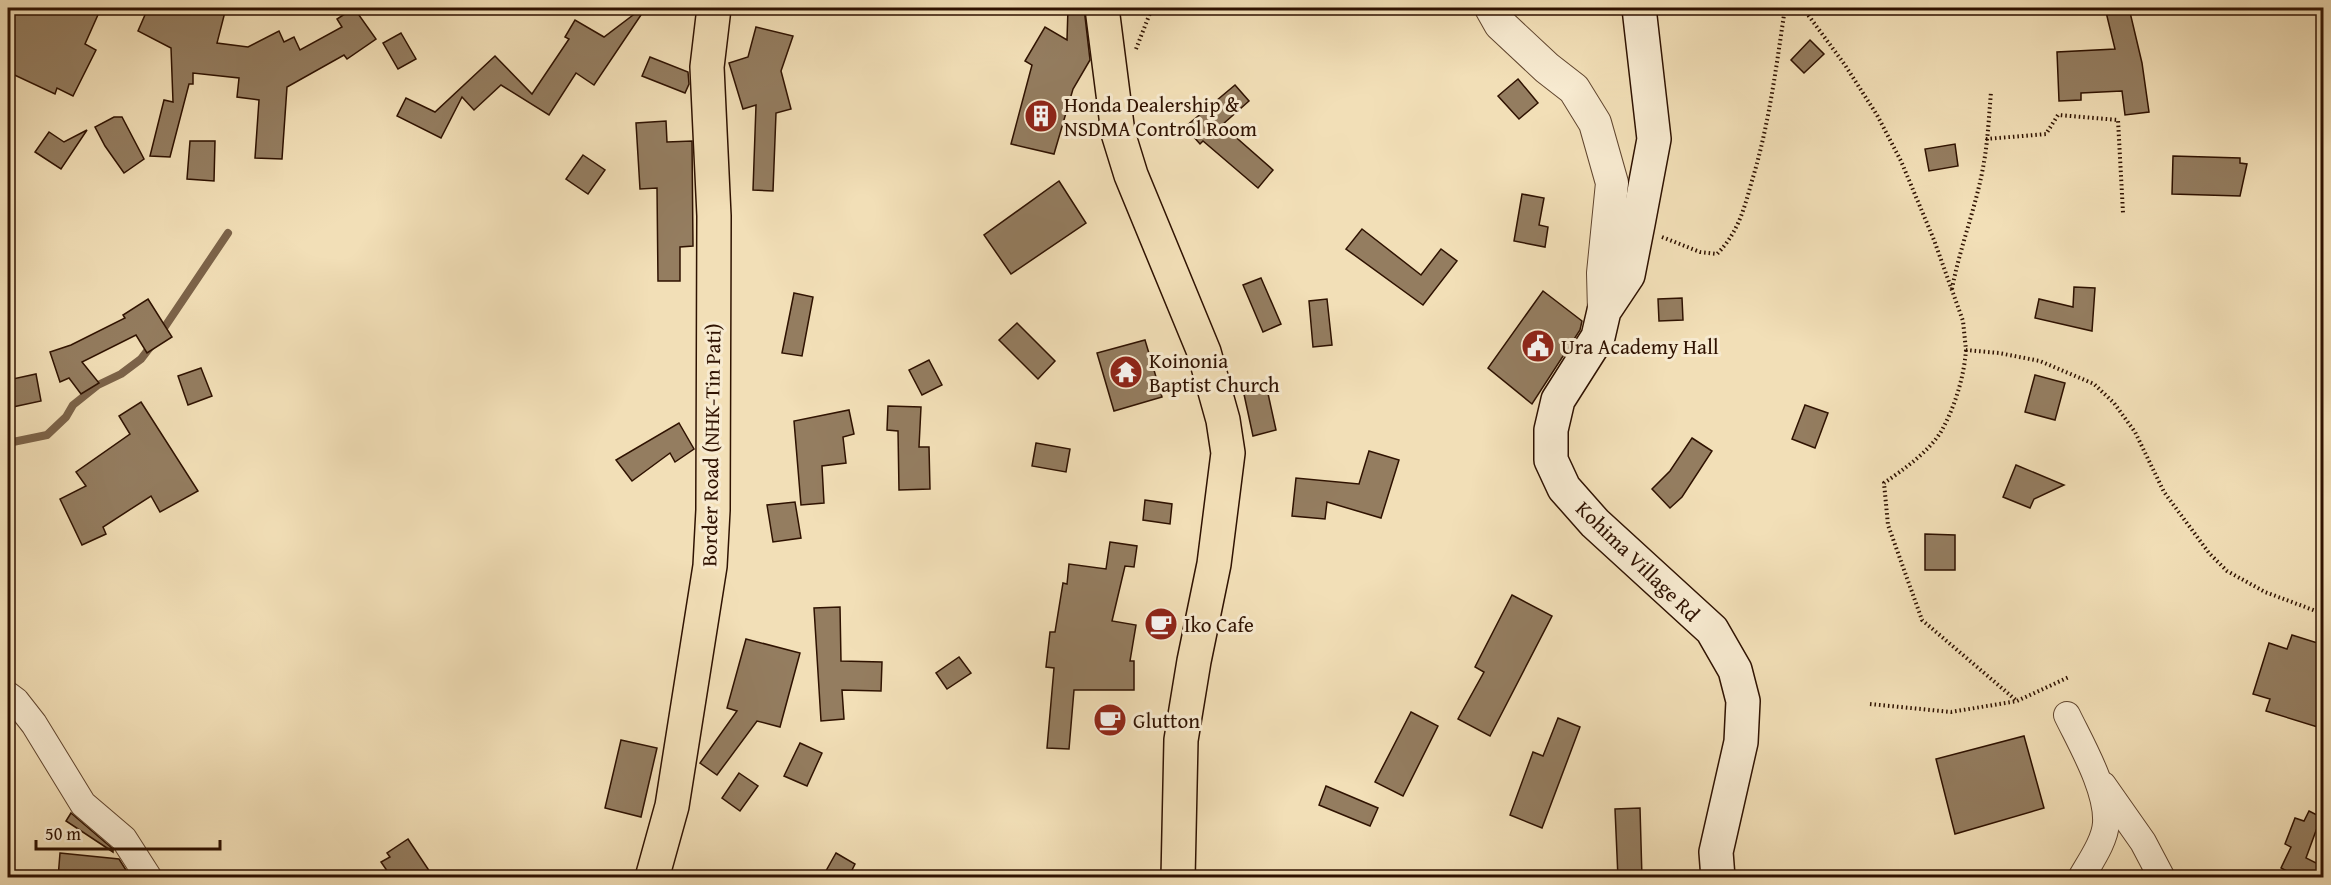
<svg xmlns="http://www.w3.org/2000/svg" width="2331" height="885" font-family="'Gentium Book Plus',serif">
<rect width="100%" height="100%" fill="#f2dfb7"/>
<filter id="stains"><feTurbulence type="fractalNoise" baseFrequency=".00333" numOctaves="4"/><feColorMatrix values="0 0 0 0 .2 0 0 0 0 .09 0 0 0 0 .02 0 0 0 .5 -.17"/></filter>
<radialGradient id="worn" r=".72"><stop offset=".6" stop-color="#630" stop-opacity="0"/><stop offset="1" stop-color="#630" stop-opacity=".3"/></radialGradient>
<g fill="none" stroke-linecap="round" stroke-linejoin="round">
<!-- stream -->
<g stroke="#7c6349" stroke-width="8">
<path d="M160,334L228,233"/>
<path d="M8,443L47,435L66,417L73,405L98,385L121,374L141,359L151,346"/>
</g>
</g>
<!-- building -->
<g fill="#947d60" stroke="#2f1201" stroke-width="1.5">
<path d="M8,8H101L85,44L96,50L73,96L57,88L55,94L8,72Z"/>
<path d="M148,8H226L217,43L248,47L279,31L284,42L294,37L300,50L342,27L337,19L354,8L376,39L347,59L344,55L287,87L282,159L255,158L259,100L237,97L239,78L193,73V84H189L170,157L150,156L164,100L173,102L171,48L138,31Z"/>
<path d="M1068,8H1084L1090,60L1073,89L1054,154L1011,144L1032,65L1025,61L1045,27L1067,40Z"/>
<path d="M2105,8H2129L2142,63L2149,112L2125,115L2122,91L2081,93V100L2059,101L2057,52L2115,49Z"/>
<path d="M641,9L643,12L594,85L576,73L549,115L501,85L474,110L462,97L441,138L397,116L406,98L435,112L495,56L532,94L569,39L565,37L575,20L604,37Z"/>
<path d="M756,27L793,36L781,71L791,109L776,113L773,191L753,190L756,105L743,109L729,63L748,57Z"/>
<path d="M401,33L416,59L398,69L383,43Z"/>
<path d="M1810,40L1824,54L1804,73L1791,60Z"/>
<path d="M650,57L688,72L689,84L685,93L642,76Z"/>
<path d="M1518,79L1538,103L1519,119L1498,96Z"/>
<path d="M1235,85L1249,101L1222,125L1273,170L1258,188L1203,141L1200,144L1185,127Z"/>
<path d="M114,117H122L144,159L124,173L105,146L95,127Z"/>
<path d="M666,121L667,142L692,141L693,246L680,247V281H658L657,188L640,189L636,123Z"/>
<path d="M87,130L61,169L35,152L49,132L64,142Z"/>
<path d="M190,141H215L214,181L187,179Z"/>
<path d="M1955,144L1958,166L1929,171L1925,149Z"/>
<path d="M583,155L605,170L588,194L566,179Z"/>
<path d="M2173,156L2240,158V163L2247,164L2240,196L2172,194Z"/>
<path d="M1059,181L1086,223L1011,274L984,235Z"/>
<path d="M1522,194L1544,198L1539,225L1548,227L1545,247L1514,241Z"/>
<path d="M1362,229L1421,275L1441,249L1457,261L1423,305L1346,249Z"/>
<path d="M1261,278L1281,324L1263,332L1243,285Z"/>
<path d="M2074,287L2095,288L2092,331L2035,318L2039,299L2073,307Z"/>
<path d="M1543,291L1582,321L1580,330L1532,404L1488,368Z"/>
<path d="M794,293L813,297L802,356L782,353Z"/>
<path d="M1682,298L1683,320L1659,321L1658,299Z"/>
<path d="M148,299L172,337L147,353L136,335L82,362L99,383L81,394L69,378L60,382L50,352L71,345L125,318L123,315Z"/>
<path d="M1327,299L1332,345L1313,347L1309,301Z"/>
<path d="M1017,323L1055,361L1038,379L999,340Z"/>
<path d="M1145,340L1162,397L1114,411L1097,353Z"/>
<path d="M929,360L942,385L922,395L909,370Z"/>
<path d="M201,368L212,396L188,405L178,376Z"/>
<path d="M36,374L41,401L8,408V380Z"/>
<path d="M2035,375L2065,383L2055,420L2025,412Z"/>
<path d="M1265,380L1276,430L1253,436L1242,385Z"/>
<path d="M141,402L198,491L160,512L151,496L103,527L106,534L82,545L60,499L86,486L76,472L130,434L119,416Z"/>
<path d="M1805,405L1828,413L1815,448L1792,439Z"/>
<path d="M888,406L921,407L919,447H929L930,489L899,490L898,431L887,430Z"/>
<path d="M849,410L854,434L843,437L846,463L822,466L824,503L801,505L794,421Z"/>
<path d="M679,423L694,449L675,462L670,453L632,481L616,460Z"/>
<path d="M1692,438L1712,451L1682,497L1670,508L1652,489L1670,471Z"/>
<path d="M1036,443L1070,449L1066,472L1032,466Z"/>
<path d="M1369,451L1399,460L1381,518L1327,502L1325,519L1292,516L1296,478L1359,484Z"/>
<path d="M2016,465L2064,485L2034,499L2030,508L2003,497Z"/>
<path d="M1145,500L1172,504L1170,524L1143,520Z"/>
<path d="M795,502L801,538L773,542L767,505Z"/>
<path d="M1925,534L1955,535V570H1925Z"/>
<path d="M1110,542L1137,546L1134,567L1125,566L1112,621L1136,625L1130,661H1134V690H1074L1069,749L1047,748L1054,668L1046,667L1050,632H1055L1063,583L1067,584L1069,564L1106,569Z"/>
<path d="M1512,595L1552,616L1490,736L1458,719L1484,672L1475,667Z"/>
<path d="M840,607L841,661L882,662L881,691L842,690L844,719L821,721L814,608Z"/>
<path d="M2292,635L2324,645V729L2266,711L2270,699L2253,694L2269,643L2287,649Z"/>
<path d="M746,639L800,653L780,727L757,721L717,775L700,763L737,711L727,708Z"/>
<path d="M959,657L971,673L947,689L936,673Z"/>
<path d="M1411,712L1438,726L1403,796L1375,782Z"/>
<path d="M1558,718L1580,727L1542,828L1510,815L1533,752L1543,756Z"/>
<path d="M2024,736L2044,808L1955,834L1936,759Z"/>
<path d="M621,740L657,748L641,817L605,808Z"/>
<path d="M800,743L822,753L807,786L784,776Z"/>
<path d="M739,773L758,786L740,811L722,798Z"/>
<path d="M1326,786L1378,808L1370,826L1319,805Z"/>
<path d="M1640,808L1642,878H1618L1615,809Z"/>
<path d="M2309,811L2321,817L2306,858L2324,867V878H2300L2281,868L2291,847L2285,844L2295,818L2304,821Z"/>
<path d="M71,813L113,849V852L66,821Z"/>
<path d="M408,839L434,878H392L381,862L390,857L387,853Z"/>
<path d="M60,853L119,859L131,878H58Z"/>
<path d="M836,853L855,864L848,878H822Z"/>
</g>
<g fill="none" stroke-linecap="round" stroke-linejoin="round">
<!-- minor casing -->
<g stroke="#60452e" stroke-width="28">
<g id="minor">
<path d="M8,695L16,701L34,724L83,804L124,839L149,878"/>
<path d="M2067,715C2081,744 2108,790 2106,823C2105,841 2090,862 2081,878"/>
<path d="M2103,785L2143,842L2162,878"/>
</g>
</g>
<!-- tertiary casing -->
<g stroke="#60452e" stroke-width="34">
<path id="tertiary" d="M1491,8L1500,24L1547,68L1574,89L1595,123L1612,183L1603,273L1604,311"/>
</g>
<!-- secondary casing -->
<g stroke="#2f1201" stroke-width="36">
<path id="secondary" d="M1639,8L1654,139L1638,224L1628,275L1604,311L1598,337L1558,400L1551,430V460L1564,488L1595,523L1712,630L1735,670L1743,701L1741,742L1716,852L1718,878"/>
</g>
<!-- primary casing -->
<g stroke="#2f1201" stroke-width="36">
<path id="primary" d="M652,878L672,806L710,566L713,510L714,216L707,67L714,8"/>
</g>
<!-- trunk casing -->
<g stroke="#2f1201" stroke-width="36">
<path id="trunk" d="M1102,8L1118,133L1131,175L1204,352L1223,420L1228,453L1214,564L1194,661L1181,740L1178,878"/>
</g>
<!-- path -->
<g stroke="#2f1201" stroke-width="4" stroke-dasharray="1.5 3" stroke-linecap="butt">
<path d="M1803,8L1845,65L1877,115L1901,161L1934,240L1963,321L1966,350L1999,353L2040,361L2094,384L2114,403L2135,432L2164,492L2209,553L2227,571L2265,592L2324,614"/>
<path d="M1136,49L1152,8"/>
<path d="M1986,139L2046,134L2058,115L2118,120L2123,213"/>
<path d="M1662,237L1700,252L1717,254C1737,234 1744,210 1751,184C1769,126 1776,68 1785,8"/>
<path d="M1952,289C1960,246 1977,205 1984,162C1988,139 1989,115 1991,92"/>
<path d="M1966,350C1964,377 1955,406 1942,430C1930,451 1903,470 1884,483L1888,525L1922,620L2017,701"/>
<path d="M1870,704L1951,712L2017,701L2069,677"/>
</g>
<!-- minor -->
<use href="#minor" stroke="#f7ead0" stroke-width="26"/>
<!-- tertiary -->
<use href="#tertiary" stroke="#f7ead0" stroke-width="32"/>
<!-- secondary -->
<use href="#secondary" stroke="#f7ead0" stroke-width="33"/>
<!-- primary -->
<use href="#primary" stroke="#f2dfb7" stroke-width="33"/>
<!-- trunk -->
<use href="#trunk" stroke="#f2dfb7" stroke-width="33"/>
</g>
<!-- icons -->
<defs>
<g id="building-disc" transform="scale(1.725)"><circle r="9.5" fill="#8f2418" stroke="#f7ead0"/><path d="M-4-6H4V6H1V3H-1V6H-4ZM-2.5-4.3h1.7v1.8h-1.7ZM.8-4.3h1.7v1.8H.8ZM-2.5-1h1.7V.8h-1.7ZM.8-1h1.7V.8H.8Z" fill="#fff"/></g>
<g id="civic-disc" transform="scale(1.725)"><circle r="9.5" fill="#8f2418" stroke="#f7ead0"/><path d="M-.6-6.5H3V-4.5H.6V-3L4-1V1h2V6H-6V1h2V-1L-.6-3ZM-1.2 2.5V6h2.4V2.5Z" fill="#fff"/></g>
<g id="temple-disc" transform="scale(1.725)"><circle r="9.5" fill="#8f2418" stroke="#f7ead0"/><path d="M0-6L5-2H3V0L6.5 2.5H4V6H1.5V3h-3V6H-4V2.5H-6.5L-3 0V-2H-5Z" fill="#fff"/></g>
<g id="cafe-disc" transform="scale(1.725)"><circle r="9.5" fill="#8f2418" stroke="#f7ead0"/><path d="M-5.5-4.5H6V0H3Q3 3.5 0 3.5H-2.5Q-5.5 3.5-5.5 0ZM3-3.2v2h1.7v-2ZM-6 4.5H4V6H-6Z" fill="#fff"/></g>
</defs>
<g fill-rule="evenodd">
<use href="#building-disc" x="1041" y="116"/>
<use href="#civic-disc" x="1538" y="346"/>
<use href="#temple-disc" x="1126" y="372"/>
<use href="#cafe-disc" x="1161" y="624"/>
<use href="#cafe-disc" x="1110" y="720"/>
</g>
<g text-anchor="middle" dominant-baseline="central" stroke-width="6" stroke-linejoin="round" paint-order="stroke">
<!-- poi labels -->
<g font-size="21" fill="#2f1201" stroke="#f7ead0" text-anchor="start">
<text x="1064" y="104">Honda Dealership &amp;<tspan x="1064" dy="24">NSDMA Control Room</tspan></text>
<text x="1561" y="346">Ura Academy Hall</text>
<text x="1149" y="360">Koinonia<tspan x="1149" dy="24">Baptist Church</tspan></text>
<text x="1184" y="624">Iko Cafe</text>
<text x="1133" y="720">Glutton</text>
</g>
<!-- street labels -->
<g font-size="21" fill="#2f1201" stroke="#f7ead0">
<text transform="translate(711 445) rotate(-89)">Border Road (NHK-Tin Pati)</text>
<text transform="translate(1638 561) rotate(44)">Kohima Village Rd</text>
</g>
</g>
<!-- margin -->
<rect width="2331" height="885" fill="none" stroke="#f2dfb7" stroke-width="30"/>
<rect x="9" y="9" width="2313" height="867" fill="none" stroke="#2f1201" stroke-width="3"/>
<rect x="15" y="15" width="2301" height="855" fill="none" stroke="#2f1201" stroke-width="1.5"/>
<!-- scale -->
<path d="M36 840v9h184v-9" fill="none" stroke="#2f1201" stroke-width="3"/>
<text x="45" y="840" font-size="18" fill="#2f1201" stroke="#f7ead0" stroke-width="4.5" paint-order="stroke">50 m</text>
<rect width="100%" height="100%" filter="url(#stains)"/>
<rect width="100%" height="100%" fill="url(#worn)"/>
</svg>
